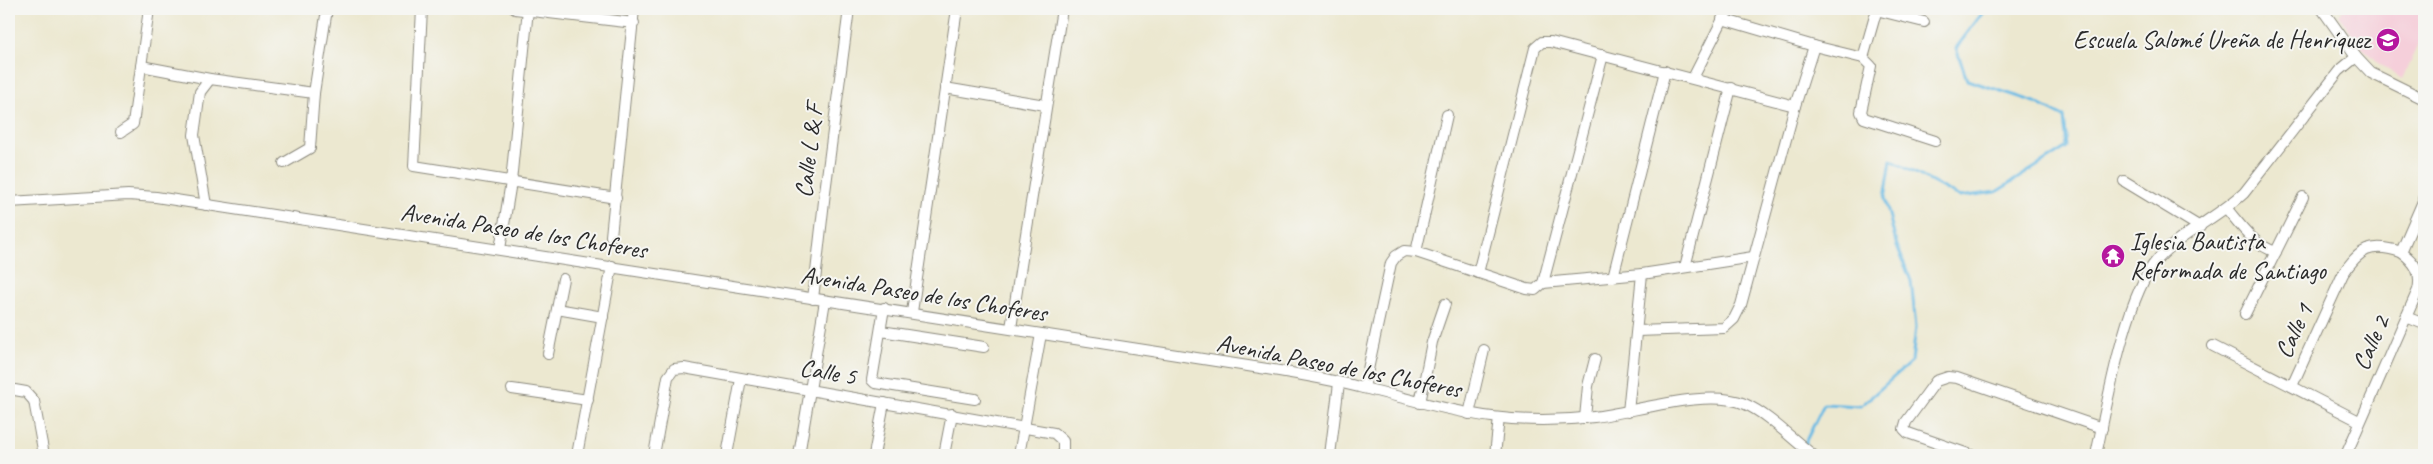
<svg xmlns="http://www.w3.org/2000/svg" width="2433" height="464" font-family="Caveat,sans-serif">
<rect width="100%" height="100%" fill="#f6f6f2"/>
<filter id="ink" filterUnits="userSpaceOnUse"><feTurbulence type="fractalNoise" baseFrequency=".02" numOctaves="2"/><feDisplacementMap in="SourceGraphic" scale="10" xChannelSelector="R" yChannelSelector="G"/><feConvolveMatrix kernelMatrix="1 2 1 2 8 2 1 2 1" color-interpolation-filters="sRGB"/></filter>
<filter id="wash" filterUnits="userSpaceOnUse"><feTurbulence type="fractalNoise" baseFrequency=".0096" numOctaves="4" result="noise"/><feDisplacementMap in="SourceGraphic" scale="20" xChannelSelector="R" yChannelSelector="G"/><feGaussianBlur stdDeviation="1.12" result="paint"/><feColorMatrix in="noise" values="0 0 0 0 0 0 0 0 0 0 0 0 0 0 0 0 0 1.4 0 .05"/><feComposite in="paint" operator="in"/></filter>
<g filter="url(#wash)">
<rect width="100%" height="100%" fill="#ece8d0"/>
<!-- built -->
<path fill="#f5cfda" d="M2343,9H2424V31L2402,79L2378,63L2362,48L2339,15Z"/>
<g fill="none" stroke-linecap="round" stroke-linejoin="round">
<!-- stream -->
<path stroke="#68bae4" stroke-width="3" d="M1799,455L1824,404L1861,406L1912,361L1916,327L1911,281L1896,243L1885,198L1891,160L1960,197L1996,192L2067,147L2064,117L2035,102L1967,80L1956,48L1984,11L1990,9"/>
</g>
</g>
<g filter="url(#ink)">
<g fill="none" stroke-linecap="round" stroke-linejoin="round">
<!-- minor casing -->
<g stroke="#8c8a7e" stroke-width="12">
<g id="minor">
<path d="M422,9L414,166L616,198"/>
<path d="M515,9L634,23"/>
<path d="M2322,9L2356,57L2371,73L2424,99"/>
<path d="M1876,10L1924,22"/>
<path d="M1722,19L1814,46L1863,58L1871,66L1861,112L1864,118L1935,141"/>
<path d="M1863,58L1877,9"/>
<path d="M141,66L210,79L314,93"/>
<path d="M1693,78L1728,9"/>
<path d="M945,88L1045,105"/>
<path d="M121,132L133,124L149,9"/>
<path d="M284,163L310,148L314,93L327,9"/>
<path d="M2124,181L2200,227"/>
<path d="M9,202L128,195L156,197C526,254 897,311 1267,369C1298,374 1329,379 1359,387C1404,397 1446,411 1492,417C1525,421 1560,421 1594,417C1635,412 1707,388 1745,404C1768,414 1793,440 1813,455"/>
<path d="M206,205L194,135L200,92L210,79"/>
<path d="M2227,209C2242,227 2254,245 2276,252"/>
<path d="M611,236L634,9"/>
<path d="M500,249L511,182L528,9"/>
<path d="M1416,252L1447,115"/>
<path d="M1685,267L1731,88"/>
<path d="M1478,273L1535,48L1542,42H1551L1795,106"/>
<path d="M1613,277L1665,71"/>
<path d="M1543,283L1642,274L1753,257"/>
<path d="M813,299L825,192L849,9"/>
<path d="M884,308L872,380L875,383L975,399"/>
<path d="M557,309L603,317"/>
<path d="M912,312L957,9"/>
<path d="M2245,314L2303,197"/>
<path d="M2406,317L2424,324"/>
<path d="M1011,328L1062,9"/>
<path d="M881,331L984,347"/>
<path d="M1637,331L1724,328L1734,319L1741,305L1795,106L1814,46"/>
<path d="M2213,346L2359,421"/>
<path d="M548,354L563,279"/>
<path d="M2292,386L2343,274C2359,249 2371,242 2401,252L2424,199"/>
<path d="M1364,388L1391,263L1396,256L1404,251L1416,252L1527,289L1535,290L1543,283L1603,55"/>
<path d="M9,389L26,392L34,401L44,455"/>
<path d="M512,389L588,400"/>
<path d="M1420,403L1432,342L1445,304"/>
<path d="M1628,412L1642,274"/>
<path d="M1469,414L1484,350"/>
<path d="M1585,418L1588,386L1595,359"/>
<path d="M577,455L612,266"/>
<path d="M654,455L668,377L674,369L684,368L1054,433L1063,441V455"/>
<path d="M727,455L741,379"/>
<path d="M799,455L825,301"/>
<path d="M874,455L884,403"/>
<path d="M944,455L952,414"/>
<path d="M1019,455L1041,334"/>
<path d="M1330,455L1339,383"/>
<path d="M1495,455L1499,418"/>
<path d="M1971,455L1908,433L1904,429L1906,422L1936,381L1948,377L1957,378L2102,428"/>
<path d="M2096,455C2107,405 2125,297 2157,260C2180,234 2218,217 2244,193L2339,71L2356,57"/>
<path d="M2346,455L2418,290C2422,273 2415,262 2401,252"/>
</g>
</g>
<!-- minor -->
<use href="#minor" stroke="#fff" stroke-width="10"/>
</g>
</g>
<!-- icons -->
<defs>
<g id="school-disc" transform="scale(1.25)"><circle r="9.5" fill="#b5179e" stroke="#f6f6f2"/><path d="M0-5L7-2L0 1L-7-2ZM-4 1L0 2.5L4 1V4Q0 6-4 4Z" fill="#fff"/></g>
<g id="temple-disc" transform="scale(1.25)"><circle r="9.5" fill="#b5179e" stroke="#f6f6f2"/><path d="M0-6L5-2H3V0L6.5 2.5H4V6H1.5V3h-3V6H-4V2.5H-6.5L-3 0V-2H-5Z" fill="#fff"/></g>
</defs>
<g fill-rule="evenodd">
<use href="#school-disc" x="2388" y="40"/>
<use href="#temple-disc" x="2113" y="256"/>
</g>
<g text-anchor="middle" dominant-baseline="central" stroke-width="4" stroke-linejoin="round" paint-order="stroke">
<!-- poi labels -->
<g font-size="25" fill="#2b2b2b" stroke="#f6f6f2" text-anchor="end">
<text x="2370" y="40">Escuela Salomé Ureña de Henríquez</text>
<text x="2130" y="242" text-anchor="start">Iglesia Bautista<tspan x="2130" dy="29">Reformada de Santiago</tspan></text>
</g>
<!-- street labels -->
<g font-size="25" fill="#2b2b2b" stroke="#f6f6f2">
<text transform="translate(809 151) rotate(-83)">Calle L &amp; F</text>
<text transform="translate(524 231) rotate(9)">Avenida Paseo de los Choferes</text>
<text transform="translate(924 294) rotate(9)">Avenida Paseo de los Choferes</text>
<text transform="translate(2294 331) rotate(-65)">Calle 1</text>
<text transform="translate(2371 343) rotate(-66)">Calle 2</text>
<text transform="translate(1339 366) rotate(11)">Avenida Paseo de los Choferes</text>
<text transform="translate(828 372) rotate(10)">Calle 5</text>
</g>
</g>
<!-- margin -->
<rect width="2433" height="464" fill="none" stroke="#f6f6f2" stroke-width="30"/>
</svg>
